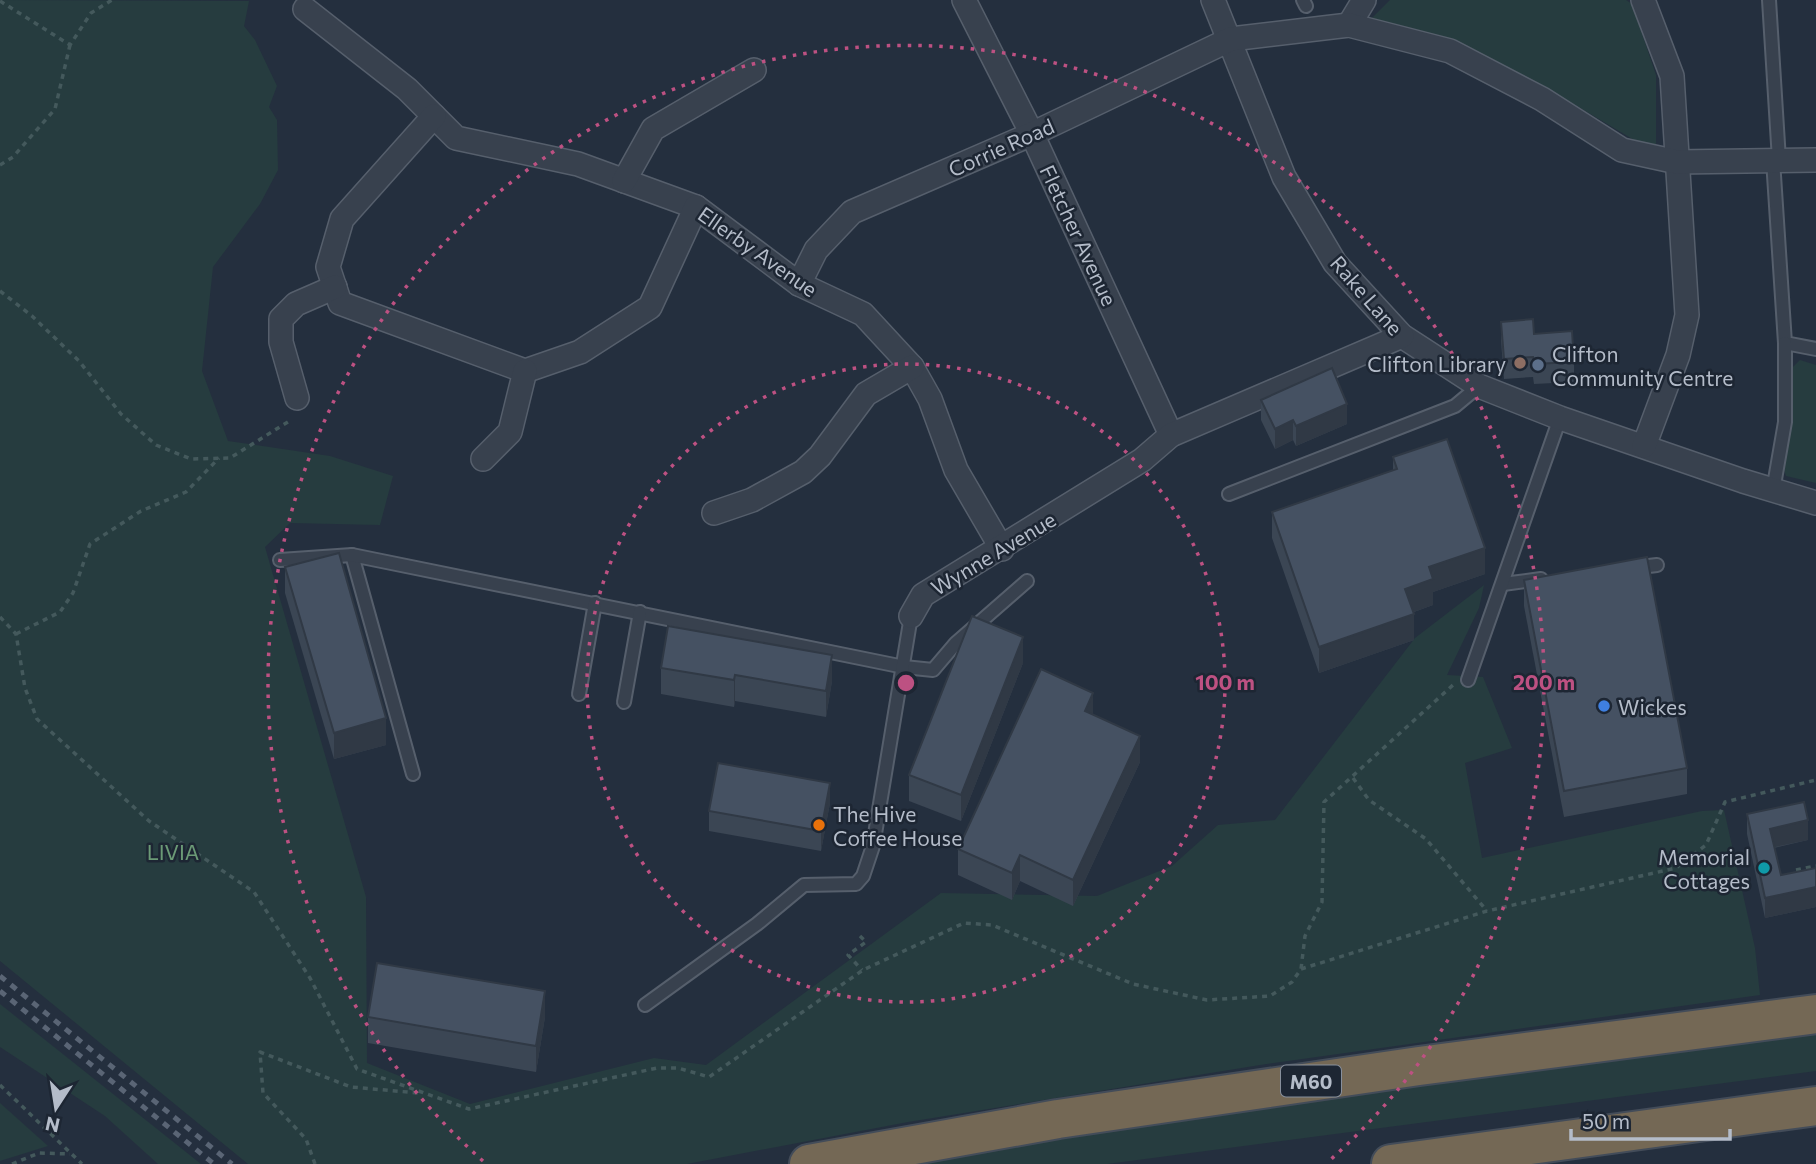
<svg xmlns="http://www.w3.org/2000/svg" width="1816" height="1164" font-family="Commissioner,sans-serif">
<rect width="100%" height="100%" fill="#242f3e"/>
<!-- green -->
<g fill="#263c3f">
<path d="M0,0L249,1L244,26L255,40L277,86L269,107L277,120L278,170L260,204L213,267L202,371L228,441L330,456L393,476L380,525L290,523L265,547L366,897L367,1063L470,1104L654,1058L706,1065L941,893L1097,896L1172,866L1218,825L1275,820L1415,638L1484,585L1479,608L1447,675L1483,677L1512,748L1465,763L1482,858L1702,811L1724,810L1755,948L1760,995L1260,1065L908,1122L687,1164H248L0,961Z"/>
<path d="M1390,0H1626L1632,4L1656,75V153L1550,90L1454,46L1368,22Z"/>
<path d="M1800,360L1816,365V483L1786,476L1784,470L1790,370Z"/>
<path d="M0,1004L201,1164H158L105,1116L0,1047Z"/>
<path d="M1816,1026V1071L1107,1164H891L1171,1116Z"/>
<path d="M0,1103L48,1146L0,1161Z"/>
</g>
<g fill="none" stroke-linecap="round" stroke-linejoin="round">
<!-- lane casing -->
<g stroke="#565f6c" stroke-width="16">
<g id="lane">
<path d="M1303,0L1306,6"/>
<path d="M1769,0L1779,160"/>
<path d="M1773,160L1785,343L1816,349"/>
<path d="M1773,491L1785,422V343"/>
<path d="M1229,494L1455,406L1479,386"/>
<path d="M352,555L413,774"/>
<path d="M280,560L352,555L904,667L933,670L956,643L1027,581"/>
<path d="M1632,568L1657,565"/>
<path d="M1503,584L1541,579"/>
<path d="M1468,680L1560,418"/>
<path d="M579,694L595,603"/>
<path d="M624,702L640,612"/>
<path d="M645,1005L757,924L804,885L856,884L863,876L873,846L911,616"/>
</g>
</g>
<!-- street casing -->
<g stroke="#565f6c" stroke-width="26">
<g id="street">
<path d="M964,0L1032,134L1171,435"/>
<path d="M1213,0L1284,177L1335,263L1402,336L1479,386L1560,418L1743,481L1816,503"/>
<path d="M1643,0L1672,76L1687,315L1678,355L1644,446"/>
<path d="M305,9L407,89L456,138L578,164L696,207L799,284L863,314L912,367L930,399L956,470L1002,549"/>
<path d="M1349,25L1364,0"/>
<path d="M434,116L342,219L328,267L340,303L525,371L580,352L650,307L696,207"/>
<path d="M624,181L653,129L754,70"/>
<path d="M799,284L816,250L852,212L1032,134L1231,39L1349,25L1450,51L1542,99L1622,150L1677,162L1816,160"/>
<path d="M297,398L281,342V319L296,304L335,287"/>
<path d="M483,459L510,432L525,371"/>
<path d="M714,513L752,500L803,472L820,456L866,394L912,367"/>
<path d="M911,616L923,595L1142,460L1171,435L1402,336"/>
</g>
</g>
<!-- highway casing -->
<g stroke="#434c59" stroke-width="42">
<g id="highway">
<path d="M809,1164L1058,1119L1419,1066L1816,1014"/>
<path d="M1391,1164L1816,1106"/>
</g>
</g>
<!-- path -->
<g stroke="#44595c" stroke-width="3.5" stroke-dasharray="5 5" stroke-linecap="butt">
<path d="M0,1L70,45L91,13L112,0"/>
<path d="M0,165L13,157L55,109L70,45"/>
<path d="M0,291L32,316L79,361L121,414L156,445L191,459L230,458L291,420"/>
<path d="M0,617L16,634L25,688L37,719L149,821L254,892L310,978L357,1069L469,1109L657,1068H678L709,1077L863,970L964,923L992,925L1133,984L1207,1000L1270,996L1292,982L1301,969L1305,936L1322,902L1324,802L1453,685"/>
<path d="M16,634L60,612L73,593L90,544L141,511L186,492L219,458"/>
<path d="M1353,778L1369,800L1426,839L1487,911"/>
<path d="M1796,870L1816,866"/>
<path d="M860,936L866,942L848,955L862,970"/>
<path d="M1301,969L1487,911L1676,868L1706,845L1725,802L1816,780"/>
<path d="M0,1085L82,1164"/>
<path d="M12,1164L39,1153L70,1154"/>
<path d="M315,1164L306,1139L263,1093L260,1052L351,1087L418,1093"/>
</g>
<!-- lane -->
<use href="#lane" stroke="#38414e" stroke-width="12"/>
<!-- street -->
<use href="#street" stroke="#38414e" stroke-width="23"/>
<!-- highway -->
<use href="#highway" stroke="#746855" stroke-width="38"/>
<!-- rail -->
<g stroke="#5a6575" stroke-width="5" stroke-dasharray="7 7" stroke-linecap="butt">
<path d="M0,976L232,1164"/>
<path d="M0,991L214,1164"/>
</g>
</g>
<!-- wall -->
<g fill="#3b4654">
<path d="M1501,322L1534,334L1574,362V382L1534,384L1533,377L1504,379L1501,341Z"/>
<path d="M1261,400L1347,424L1296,446L1293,440L1275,449L1261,420Z"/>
<path d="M1393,457L1485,574L1433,592V605L1414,612V640L1319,673L1272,538V512L1393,471Z"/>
<path d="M285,567L386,745L334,759L285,593Z"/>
<path d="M1524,580L1687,768V794L1564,817L1524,606Z"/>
<path d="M1023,663L961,821L909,801V775Z"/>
<path d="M661,668L832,681L826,717L735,701L734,707L661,694Z"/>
<path d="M1093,715L1140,762L1073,906L1020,881L1012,900L958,875V849Z"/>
<path d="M830,803L821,851L709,831V811Z"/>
<path d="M1747,814L1808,840L1774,848L1781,875L1816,868V907L1765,918L1747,834Z"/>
<path d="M368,1017H545L536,1072L368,1043Z"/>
</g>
<!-- shaded-wall -->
<g fill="#303945">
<path d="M1347,404V424L1296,446V426Z"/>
<path d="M1293,420V440L1275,449V429Z"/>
<path d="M1485,548V574L1433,592V605L1405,615V589L1429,567Z"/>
<path d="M1414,614V640L1319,673V647Z"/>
<path d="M1023,637V663L961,821V795Z"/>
<path d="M832,655V681L826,717V691Z"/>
<path d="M735,675V701L734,707V680Z"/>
<path d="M1093,693V719L1085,711Z"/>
<path d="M386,718V745L334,759V733Z"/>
<path d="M1140,736V762L1073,906V880Z"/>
<path d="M830,783V803L821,851V831Z"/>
<path d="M1808,820V840L1770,848V829Z"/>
<path d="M1020,855V881L1012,900V873Z"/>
<path d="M1816,887V907L1765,918V898Z"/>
<path d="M545,991V1017L536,1072V1046Z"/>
</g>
<!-- building -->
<g fill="#455162" stroke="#303945" stroke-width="2">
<path d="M1533,319L1534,334L1572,331L1574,362L1534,364L1533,357L1504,359L1501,322Z"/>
<path d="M1332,368L1347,404L1296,426L1293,420L1275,429L1261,400Z"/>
<path d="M1447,439L1485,548L1429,567L1433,579L1405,589L1414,614L1319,647L1272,512L1397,469L1393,457Z"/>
<path d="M339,553L386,718L334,733L285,567Z"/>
<path d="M1647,557L1687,768L1564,791L1524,580Z"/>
<path d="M972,616L1023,637L961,795L909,775Z"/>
<path d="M668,626L832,655L826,691L735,675L734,680L661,668Z"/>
<path d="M1041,669L1093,693L1085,711L1140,736L1073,880L1020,855L1012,873L958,849Z"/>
<path d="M718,763L830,783L821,831L709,811Z"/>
<path d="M1804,802L1808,820L1770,829L1781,875L1816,868V887L1765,898L1747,814Z"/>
<path d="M377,963L545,991L536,1046L368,1017Z"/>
</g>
<!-- distance rings -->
<g fill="none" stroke="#bd5182" stroke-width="3.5" stroke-dasharray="3.5 7">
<circle cx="906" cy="683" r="319"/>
<path d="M483 1161A638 638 0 1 1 1329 1161"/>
</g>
<!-- markers -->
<circle fill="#8d6e63" stroke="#1d2633" stroke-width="2.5" cx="1520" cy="363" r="7"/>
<circle fill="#5c6f8a" stroke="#1d2633" stroke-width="2.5" cx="1538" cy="365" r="7"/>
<circle fill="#3f7fe0" stroke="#1d2633" stroke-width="2.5" cx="1604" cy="706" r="7"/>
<circle fill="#e8710a" stroke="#1d2633" stroke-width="2.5" cx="819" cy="825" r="7"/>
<circle fill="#0f9aa8" stroke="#1d2633" stroke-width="2.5" cx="1764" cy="868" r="7"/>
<g text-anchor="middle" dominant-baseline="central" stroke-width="5" stroke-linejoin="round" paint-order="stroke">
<!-- shield labels -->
<rect fill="#1d2633" stroke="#878f9c" stroke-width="2" x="1281" y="1065.5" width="60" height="31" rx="5"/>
<g font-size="19" font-weight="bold" fill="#b4bcc9">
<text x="1311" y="1081">M60</text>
</g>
<!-- street labels -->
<g font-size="21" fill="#b4bcc9" stroke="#1d2633">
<text transform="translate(1001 147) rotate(-24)">Corrie Road</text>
<text transform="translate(1079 235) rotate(65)">Fletcher Avenue</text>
<text transform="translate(758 251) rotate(35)">Ellerby Avenue</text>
<text transform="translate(1367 295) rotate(49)">Rake Lane</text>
<text transform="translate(993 553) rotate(-31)">Wynne Avenue</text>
</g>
<!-- poi labels -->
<g font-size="21" fill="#b4bcc9" stroke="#1d2633" text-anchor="start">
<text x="1552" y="353">Clifton<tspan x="1552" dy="24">Community Centre</tspan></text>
<text x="1506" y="363" text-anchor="end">Clifton Library</text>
<text x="1618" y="706">Wickes</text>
<text x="833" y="813">The Hive<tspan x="833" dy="24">Coffee House</tspan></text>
<text x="1750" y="856" text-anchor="end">Memorial<tspan x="1750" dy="24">Cottages</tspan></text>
</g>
<!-- park labels -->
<g font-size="21" fill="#6b9a76" stroke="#1d2633">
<text x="173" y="851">LIVIA</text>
</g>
</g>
<circle cx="906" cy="683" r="10" fill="#bd5182" stroke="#1d2633" stroke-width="3.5"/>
<g font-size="21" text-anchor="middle" font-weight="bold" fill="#bd5182" stroke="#1d2633" stroke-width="5" stroke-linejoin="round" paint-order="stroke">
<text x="1225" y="690">100 m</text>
<text x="1544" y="690">200 m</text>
</g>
<!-- north arrow -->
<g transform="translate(56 1108) rotate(192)" stroke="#1d2633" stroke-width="5" paint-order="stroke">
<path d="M0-5L12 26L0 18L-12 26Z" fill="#b4bcc9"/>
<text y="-10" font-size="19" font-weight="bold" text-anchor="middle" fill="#b4bcc9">N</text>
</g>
<!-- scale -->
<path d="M1571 1129v10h159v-10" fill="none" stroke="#b4bcc9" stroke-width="3.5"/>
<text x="1582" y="1129" font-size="21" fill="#b4bcc9" stroke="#1d2633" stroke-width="5" paint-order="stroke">50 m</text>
</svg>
